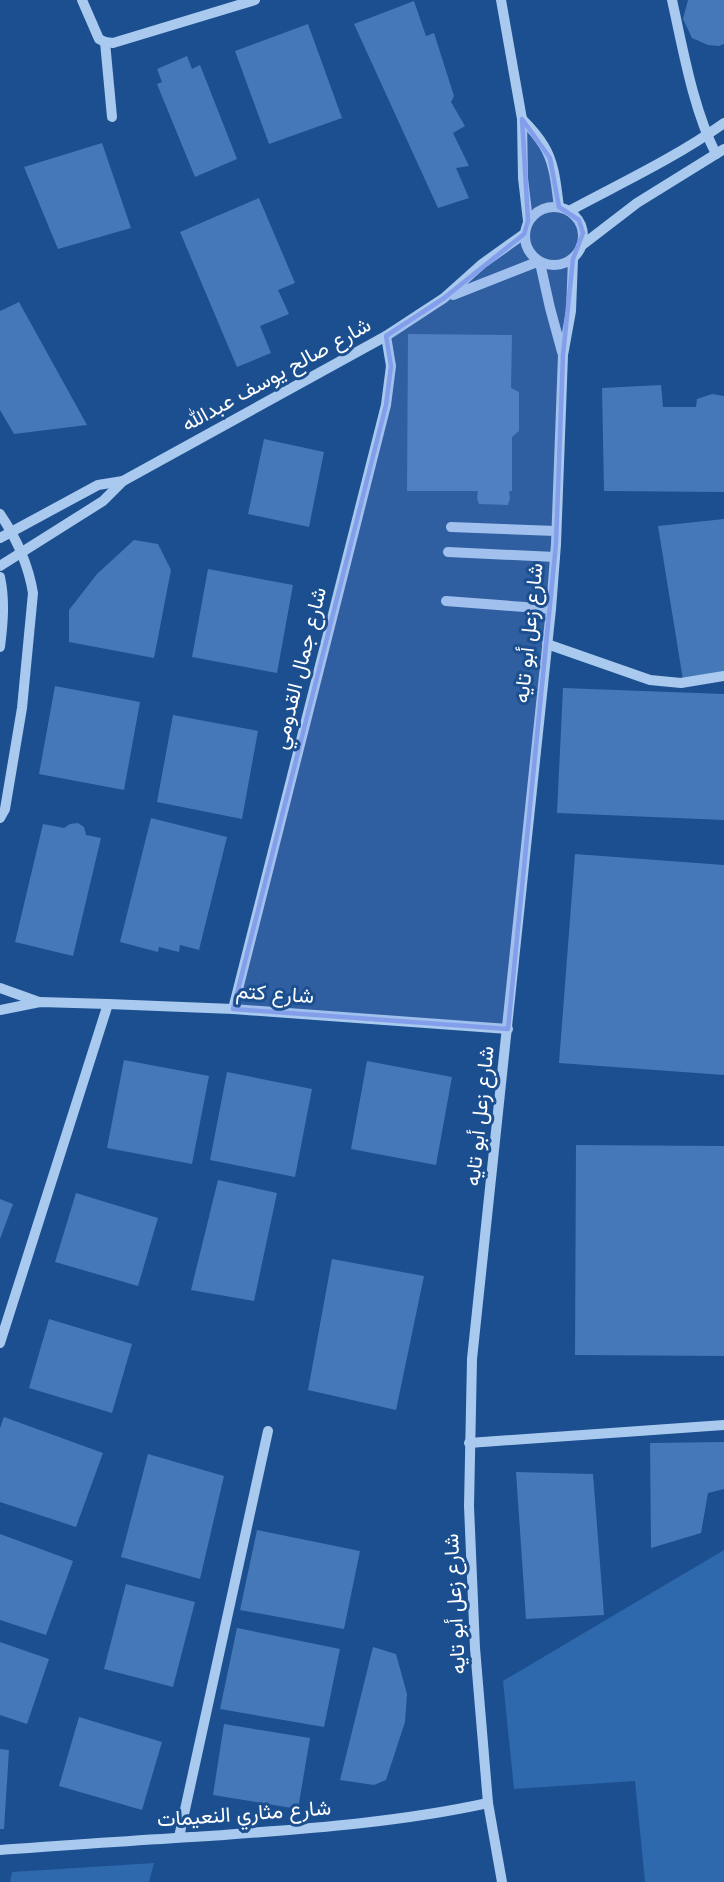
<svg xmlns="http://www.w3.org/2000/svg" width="724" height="1882" font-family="Inter,Vazirmatn,sans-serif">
<rect width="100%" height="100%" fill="#1b4f8f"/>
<!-- green -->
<g fill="#2e69ad">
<path d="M724,1550V1882H645L635,1781L514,1789L503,1681Z"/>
<path d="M154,1863L149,1882H10L12,1872Z"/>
</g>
<!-- building -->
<g fill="#4478b7">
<path d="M688,0H724V44L719,46L708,45L692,38L683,19Z"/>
<path d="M414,1L426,36L434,33L454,96L451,102L465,126L453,133L469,166L456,168L469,198L438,208L354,24Z"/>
<path d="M308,24L342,118L269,144L235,51Z"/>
<path d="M187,56L192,69L200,65L237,159L195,177L157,84L162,82L157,69Z"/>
<path d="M102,143L131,228L58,249L24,167Z"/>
<path d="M259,198L295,283L278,290L289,314L260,326L271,353L237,367L180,232Z"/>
<path d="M19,302L87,425L14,434L0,410V311Z"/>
<path d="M408,334L512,335L511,388L519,392V431L512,437V491H509L510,498L508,505L479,504L477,498L478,491H407Z"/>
<path d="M661,385L663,407H696L697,399L712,394L724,396V492L604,491L602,388Z"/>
<path d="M264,439L324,452L309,527L248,514Z"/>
<path d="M724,519V675L683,680L658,526Z"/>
<path d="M134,540L158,544L171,570L154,658L69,642V610L97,574Z"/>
<path d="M208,569L293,585L277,673L192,657Z"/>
<path d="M55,686L140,702L124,790L39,774Z"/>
<path d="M563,688L724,694V820L557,813Z"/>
<path d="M173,715L258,731L242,819L157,802Z"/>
<path d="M151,818L227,837L199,950L180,945L179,952L159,947L158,952L120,942Z"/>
<path d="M78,823L84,827L86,835L101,838L73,956L15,942L43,824L64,828L70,824Z"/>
<path d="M575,854L724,865V1075L559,1063Z"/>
<path d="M124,1060L209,1076L192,1164L107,1148Z"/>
<path d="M367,1061L452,1077L436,1165L351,1149Z"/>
<path d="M227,1072L312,1089L295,1177L210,1160Z"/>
<path d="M576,1145L724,1146V1356L575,1355Z"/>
<path d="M218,1180L277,1193L254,1301L191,1290Z"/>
<path d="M76,1193L158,1218L138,1286L55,1262Z"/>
<path d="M0,1199L13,1204L0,1239Z"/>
<path d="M332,1259L424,1276L396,1410L308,1390Z"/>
<path d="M49,1319L132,1344L112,1413L29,1388Z"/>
<path d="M4,1417L103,1453L76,1527L0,1502V1428Z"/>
<path d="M724,1442V1489L708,1493L701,1533L651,1548L650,1443Z"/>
<path d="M148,1454L224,1476L200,1579L121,1557Z"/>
<path d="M516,1472L593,1474L604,1615L526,1619Z"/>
<path d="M257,1530L360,1551L344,1629L240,1610Z"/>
<path d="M0,1534L73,1561L46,1635L0,1620Z"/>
<path d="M126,1584L195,1602L173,1687L104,1669Z"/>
<path d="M237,1628L340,1649L324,1727L220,1709Z"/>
<path d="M0,1642L49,1659L27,1724L0,1715Z"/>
<path d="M373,1647L396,1654L407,1694L405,1722L386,1780L374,1785L340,1780Z"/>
<path d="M79,1717L162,1742L142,1810L59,1786Z"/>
<path d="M224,1724L310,1738L298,1809L213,1795Z"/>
<path d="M0,1749L9,1750L4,1829H0Z"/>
</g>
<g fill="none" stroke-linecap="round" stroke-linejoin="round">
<!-- minor -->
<g stroke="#a9c9ee" stroke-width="10">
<path d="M82,0L99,39L105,42L113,43L255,0"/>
<path d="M501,0L522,119L523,178L528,221"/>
<path d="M672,0C683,49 693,109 716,154"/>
<path d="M105,42L112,117"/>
<path d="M522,119C530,127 538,136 544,146C555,164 556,186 559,207"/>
<circle cx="554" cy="236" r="29"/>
<path d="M569,211C621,183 675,158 724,123"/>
<path d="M581,246L637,203L724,149"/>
<path d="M540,263L550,308L562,352"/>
<path d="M453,295L537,262"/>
<path d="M0,514C17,539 28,563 33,593L22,708L5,809L0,818"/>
<path d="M451,527L556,531"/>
<path d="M0,538L98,485L123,481"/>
<path d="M448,552L555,557"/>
<path d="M0,566L103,501L123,481L386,336L444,298L482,264L524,234"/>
<path d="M0,577C5,601 3,623 0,647"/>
<path d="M446,601L551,609"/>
<path d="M547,644L650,680L681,683L724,676"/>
<path d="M0,988L39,1002"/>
<path d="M233,1009L386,405L391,366L386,336"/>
<path d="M0,1010L40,1002L108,1004L233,1009L508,1029"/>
<path d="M0,1343L108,1004"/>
<path d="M469,1443L724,1425"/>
<path d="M179,1837L268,1431"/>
<path d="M0,1850C70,1845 139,1840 209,1836C303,1829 396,1823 488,1803"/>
<path d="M502,1882L488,1803L475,1648L469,1506L472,1359L551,609L556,544L563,355L571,311L573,259"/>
</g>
</g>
<!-- marked area -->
<path fill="#839eea" fill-opacity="0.2" stroke="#839eea" stroke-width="4.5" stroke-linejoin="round" d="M522,119L550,158L559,207L579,220L583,233L573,259L563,355L556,544L508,1029L233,1009L386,405L391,366L386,336L444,298L524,234L528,221Z"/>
<g text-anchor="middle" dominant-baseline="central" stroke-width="6" stroke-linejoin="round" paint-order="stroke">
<!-- street labels -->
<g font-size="21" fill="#fff" stroke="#1b4f8f">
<text transform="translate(276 374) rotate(-29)">شارع صالح يوسف عبدالله</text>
<text transform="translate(528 633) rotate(-84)">شارع زعل أبو تايه</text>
<text transform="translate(299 668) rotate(-76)">شارع جمال القدومي</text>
<text transform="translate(275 993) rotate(4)">شارع كتم</text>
<text transform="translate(479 1116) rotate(-84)">شارع زعل أبو تايه</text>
<text transform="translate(454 1604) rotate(-93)">شارع زعل أبو تايه</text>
<text transform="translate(244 1813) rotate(-4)">شارع مثاري النعيمات</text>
</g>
</g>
</svg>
